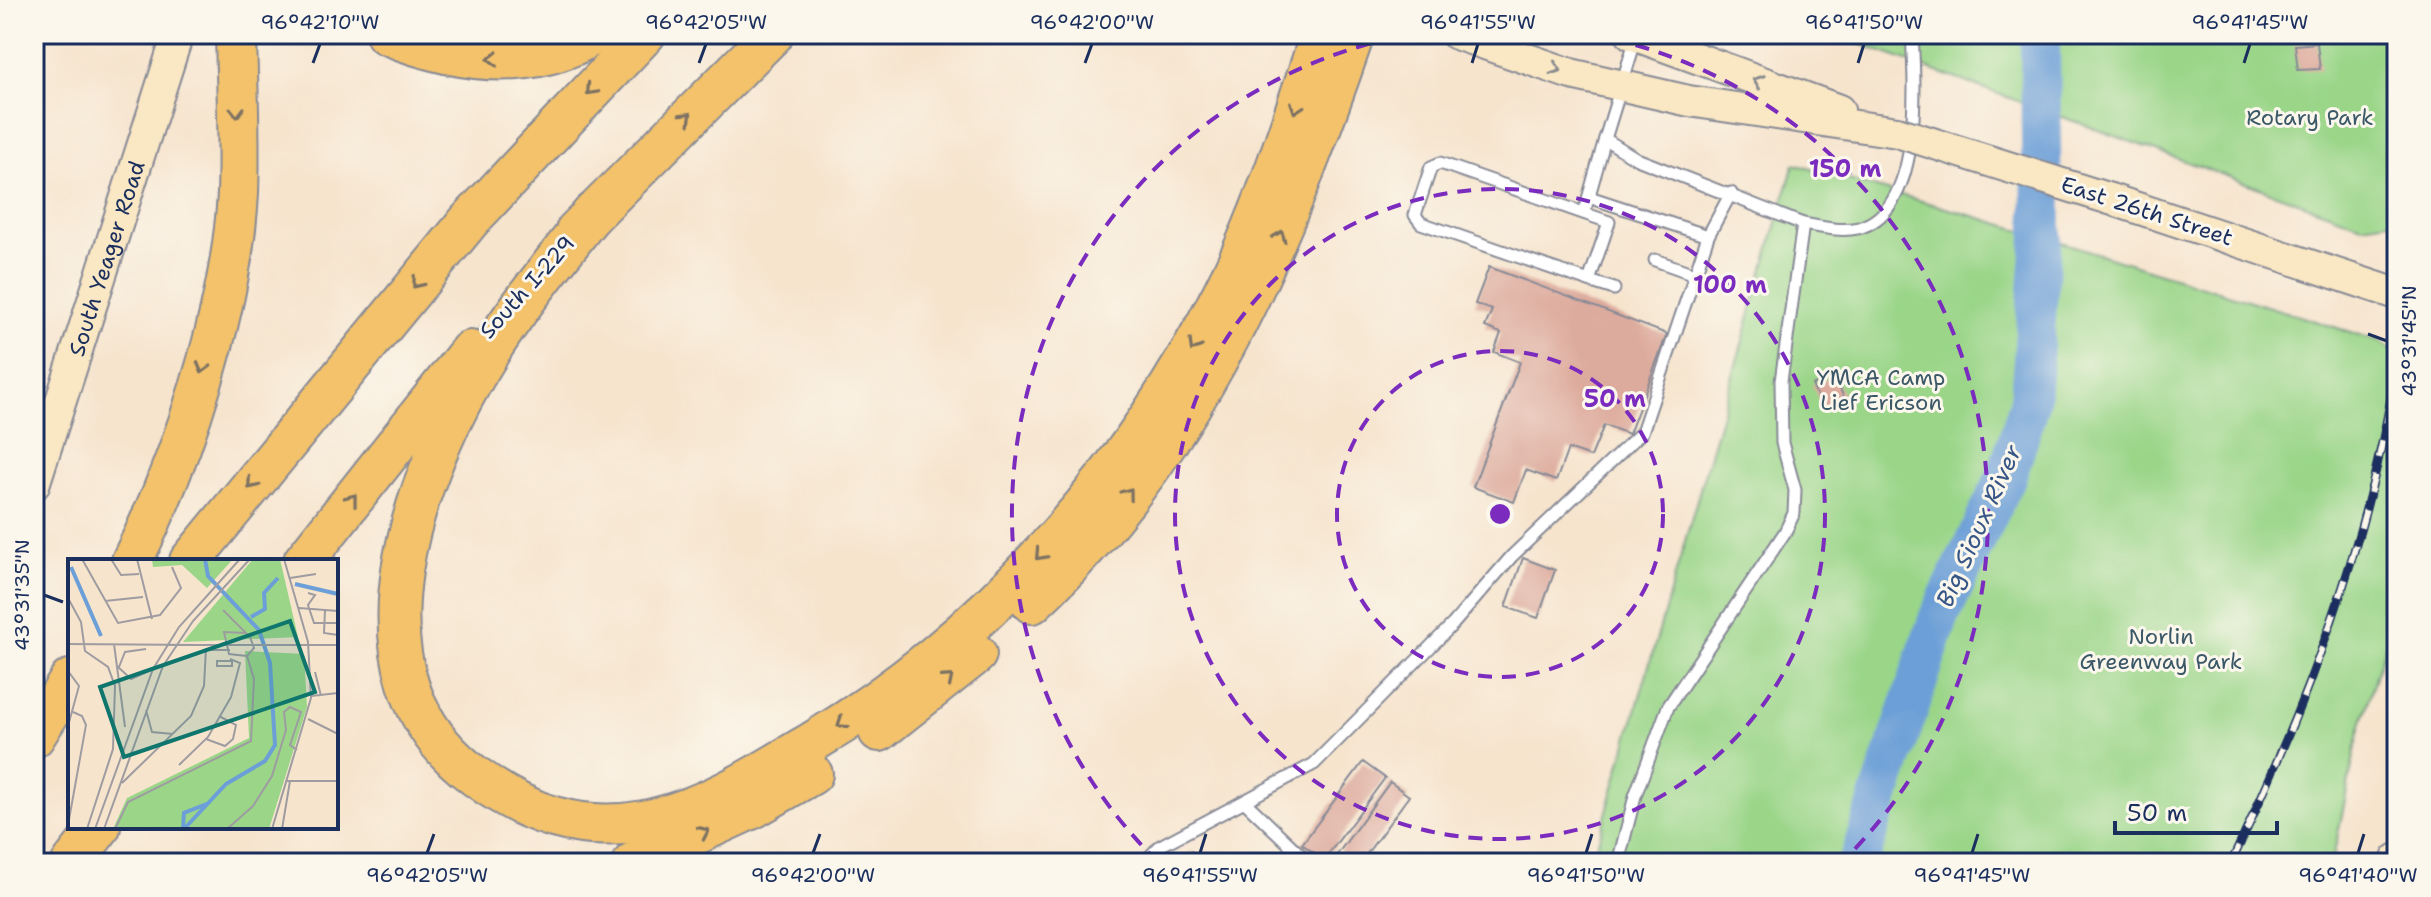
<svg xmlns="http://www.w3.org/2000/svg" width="2431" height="897" font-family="'Shantell Sans',sans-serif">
<rect width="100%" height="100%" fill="#fbf7ec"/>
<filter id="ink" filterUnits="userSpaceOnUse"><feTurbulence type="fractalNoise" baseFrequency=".0125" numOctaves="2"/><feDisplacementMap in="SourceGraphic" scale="16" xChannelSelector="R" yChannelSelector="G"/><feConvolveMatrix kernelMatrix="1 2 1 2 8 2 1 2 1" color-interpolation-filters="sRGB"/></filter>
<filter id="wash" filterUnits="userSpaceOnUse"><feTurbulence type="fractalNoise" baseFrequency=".006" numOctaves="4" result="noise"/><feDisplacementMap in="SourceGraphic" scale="32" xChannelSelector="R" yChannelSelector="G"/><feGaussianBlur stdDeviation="1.8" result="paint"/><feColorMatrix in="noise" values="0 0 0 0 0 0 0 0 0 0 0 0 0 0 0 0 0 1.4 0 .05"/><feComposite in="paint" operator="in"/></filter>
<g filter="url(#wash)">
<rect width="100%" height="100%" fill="#f6e4cd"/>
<!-- green -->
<g fill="#9ad588" stroke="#5a8273" stroke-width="2">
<path d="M1832,34H2397V220L2362,225Z"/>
<path d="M1794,164L2042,236L2379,341L2397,353V607L2359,732L2332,863H1592Z"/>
</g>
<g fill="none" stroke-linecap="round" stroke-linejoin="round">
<!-- river -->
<path stroke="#6c9fd7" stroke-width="40" d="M1858,863L1939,617L2007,475L2030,400L2042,236L2040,34"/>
</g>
<g id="blocks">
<!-- building -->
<g fill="#ddab9d">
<path d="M2317,43L2320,69L2298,70L2295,45Z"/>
<path d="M1489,267L1667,334L1629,434L1604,425L1591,457L1568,449L1556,481L1526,470L1514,502L1473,487L1520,362L1494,352L1501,333L1485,327L1492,310L1475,304Z"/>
<path d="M1834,375L1845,400L1823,410L1812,385Z"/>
<path d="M1523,558L1555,570L1538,618L1506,607Z"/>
<path d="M1363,762L1385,778L1324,860L1302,844Z"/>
<path d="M1390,782L1409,796L1360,863H1331Z"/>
<path d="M1191,851L1207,863H1183Z"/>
</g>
</g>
</g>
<g filter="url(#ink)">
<use href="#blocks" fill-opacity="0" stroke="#888a96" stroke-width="2"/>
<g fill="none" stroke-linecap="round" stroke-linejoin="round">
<!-- lane casing -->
<g stroke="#888a96" stroke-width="15">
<g id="lane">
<path d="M1636,38L1605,139L1637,159L1803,224"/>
<path d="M1440,163L1609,222L1589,281L1421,223L1415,215L1431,167Z"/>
<path d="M1584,213L1605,139"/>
<path d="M1708,236L1731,193"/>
<path d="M1655,260L1697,275"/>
<path d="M1589,281L1614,289"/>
<path d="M1245,802L1309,863"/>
<path d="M1144,863L1160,846L1314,764L1453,624L1512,556L1642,432L1708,236L1589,197"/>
<path d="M1618,863L1635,796L1668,707L1785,532L1794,513L1795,490L1782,443L1781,381L1803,224C1821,227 1840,232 1858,228C1923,211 1915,85 1912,34"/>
</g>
</g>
<!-- secondary casing -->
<g stroke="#888a96" stroke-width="34">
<g id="secondary">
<path d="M1456,34L1571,74L1689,101L1897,132"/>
<path d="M1631,34L1839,110"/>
<path d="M2110,199L2397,294"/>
<path id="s1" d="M34,485L178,34"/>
<path d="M2396,863L2397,859"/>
</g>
</g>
<!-- highway casing -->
<g stroke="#888a96" stroke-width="44">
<g id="highway">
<path d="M386,34C453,61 530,74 594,34"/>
<path d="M593,213C558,258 521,302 490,351C416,468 335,674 475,776C526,814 580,833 644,821C706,809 763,772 816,740C990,635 1131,473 1223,293C1265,211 1292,121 1321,34"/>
<path d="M576,231L773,34"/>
<path d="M132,561C183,457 232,309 238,193C240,140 237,87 236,34"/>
<path d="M190,561L469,221L645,34"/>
<path d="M304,561L470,351"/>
<path d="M1032,603C1199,447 1281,245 1354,34"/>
<path d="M879,731L976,654"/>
<path d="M34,737L70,680"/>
<path d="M72,863L100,827"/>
<path d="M633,863L755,807L812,774"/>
</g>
</g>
<!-- lane -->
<use href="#lane" stroke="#fff" stroke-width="11"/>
<!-- secondary -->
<use href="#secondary" stroke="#fae7c3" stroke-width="30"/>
<!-- highway -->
<use href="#highway" stroke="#f3c26a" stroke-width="40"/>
<!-- rail casing -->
<g stroke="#1b2f5e" stroke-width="9">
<path id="rail" d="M2231,863C2306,705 2371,536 2397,362"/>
</g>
<!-- rail -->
<use href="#rail" stroke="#fbf7ec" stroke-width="6" stroke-dasharray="18" stroke-linecap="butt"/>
<!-- secondary-bridge casing -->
<g stroke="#888a96" stroke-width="34" stroke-linecap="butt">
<path id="secondary-bridge" d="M1897,132L2110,199"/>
</g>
<!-- secondary-bridge -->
<use href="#secondary-bridge" stroke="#fae7c3" stroke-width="30"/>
</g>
<!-- one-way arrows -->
<defs><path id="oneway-chevron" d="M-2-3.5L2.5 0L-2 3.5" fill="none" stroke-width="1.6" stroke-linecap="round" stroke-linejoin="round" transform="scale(2)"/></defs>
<g stroke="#7c7163">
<use href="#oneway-chevron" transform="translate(493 59) rotate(179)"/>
<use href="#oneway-chevron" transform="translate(591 90) rotate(133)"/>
<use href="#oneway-chevron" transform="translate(1296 108) rotate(109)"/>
<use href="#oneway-chevron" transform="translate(237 112) rotate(89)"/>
<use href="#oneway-chevron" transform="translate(687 117) rotate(-45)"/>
<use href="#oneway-chevron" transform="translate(1280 236) rotate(-68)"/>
<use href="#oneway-chevron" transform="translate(417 283) rotate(130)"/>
<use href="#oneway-chevron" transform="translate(1194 346) rotate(120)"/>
<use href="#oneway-chevron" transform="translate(203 368) rotate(105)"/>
<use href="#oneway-chevron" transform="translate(252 484) rotate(130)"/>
<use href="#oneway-chevron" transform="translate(1128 493) rotate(-53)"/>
<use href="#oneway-chevron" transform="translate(352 499) rotate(-52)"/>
<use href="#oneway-chevron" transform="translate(1040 555) rotate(133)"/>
<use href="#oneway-chevron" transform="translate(948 679) rotate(-41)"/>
<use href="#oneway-chevron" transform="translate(842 723) rotate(146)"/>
<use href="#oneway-chevron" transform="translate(704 832) rotate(-25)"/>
</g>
<g stroke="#8a8b90">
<use href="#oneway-chevron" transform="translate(1556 69) rotate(19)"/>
<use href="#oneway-chevron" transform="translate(1758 81) rotate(-160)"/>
</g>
</g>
<!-- ticks -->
<path fill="none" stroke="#1b2f5e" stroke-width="3" d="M313,63L320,44M699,63L706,44M1085,63L1092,44M1472,63L1478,44M1858,63L1864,44M2244,63L2250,44M2368,334L2387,341M44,595L63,602M427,853L434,834M813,853L820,834M1200,853L1206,834M1586,853L1592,834M1972,853L1978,834M2358,853L2364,834"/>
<!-- distance rings -->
<g fill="none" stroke="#7b2cbf" stroke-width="4" stroke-dasharray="14 10">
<circle cx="1500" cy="514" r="163"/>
<circle cx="1500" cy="514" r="325"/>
<path d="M1158 862A488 488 0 0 1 1411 34M1589 34A488 488 0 0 1 1842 862"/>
</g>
<g text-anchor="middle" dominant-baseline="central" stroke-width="6" stroke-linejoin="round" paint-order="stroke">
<!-- park labels -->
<g font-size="22" fill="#3b5868" stroke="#fbf7ec">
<text x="2310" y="117">Rotary Park</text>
<text x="1881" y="377">YMCA Camp<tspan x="1881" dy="25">Lief Ericson</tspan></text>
<text x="2161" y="636">Norlin<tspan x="2161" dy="25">Greenway Park</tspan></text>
</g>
<!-- street labels -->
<g font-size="22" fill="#1b2f5e" stroke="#fbf7ec">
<text transform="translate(2147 211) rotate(18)">East 26th Street</text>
<text stroke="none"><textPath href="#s1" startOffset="238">South Yeager Road</textPath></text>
<text transform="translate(527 287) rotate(-48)">South I-229</text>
</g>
<!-- water labels -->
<g font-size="24" font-style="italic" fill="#375688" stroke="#fbf7ec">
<text transform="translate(1979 526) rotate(-66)">Big Sioux River</text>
</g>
</g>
<!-- overview -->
<g transform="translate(68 559)">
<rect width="270" height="270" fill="#f6e4cd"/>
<path d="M84,0H165L139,29L114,6L85,8ZM185,0H212L230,78L115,83ZM177,92L236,95L239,148L201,270H45L59,239L181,179Z" fill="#9ad588"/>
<path fill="none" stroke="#6c9fd7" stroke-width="4" d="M3,8L33,77M227,25L270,35M183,58L197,50L196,34L210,19M115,270L116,254L141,244M116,270L158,225L197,202L207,186L202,104L191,71L140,17L137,0"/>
<path fill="none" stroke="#9e9ca1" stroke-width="2" d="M14,0L50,64L92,56L113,29L104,8M43,0L53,16L71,15M69,0L84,60M222,19L248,15M240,34L247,36L240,46L246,64H270M0,39L13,63L17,92L40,108L47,127L45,190L19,270M37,42L75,38M231,49L270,52M257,51L256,74L270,76M178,74L156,73L161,95L179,97M0,85L132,86M46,85L57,168M127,86H154M152,86H270M135,91H162M149,102H164V107H149ZM49,107L63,120L81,112M51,108L57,93L78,90M0,112L11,127L0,167M247,113L253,137M243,137L270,134M78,151L84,173L105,175M240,160L270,175M138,180L157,187L165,180L168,166L151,157M111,206L140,178L163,138L172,104L162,100M219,222H270M54,224L123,157L136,127L138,89M0,266L18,166L14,157L5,153M27,270L85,110L111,68L172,0M36,270L95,107L125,62L182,0M47,270L60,243L183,182L186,120L179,97L186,89L182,78L155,51M159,270L185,247L204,217L218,171L216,153L222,148L233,153L222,186L229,191M204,270L243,139L240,83L216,0M214,270L222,222"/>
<path fill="#0f766e" fill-opacity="0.15" stroke="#0f766e" stroke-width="4" d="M222,62L247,133L56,198L32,128Z"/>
<rect width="270" height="270" fill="none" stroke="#1b2f5e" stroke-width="4"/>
</g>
<circle cx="1500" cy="514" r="12" fill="#7b2cbf" stroke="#fbf7ec" stroke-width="4"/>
<g font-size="24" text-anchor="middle" font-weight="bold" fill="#7b2cbf" stroke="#fbf7ec" stroke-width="6" stroke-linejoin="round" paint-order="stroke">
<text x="1845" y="177">150 m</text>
<text x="1730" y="293">100 m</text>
<text x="1615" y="407">50 m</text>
</g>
<!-- margin -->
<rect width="2431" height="897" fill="none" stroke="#fbf7ec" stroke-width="88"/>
<!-- scale -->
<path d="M2115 821v12h162v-12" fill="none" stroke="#1b2f5e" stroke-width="4"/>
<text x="2127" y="821" font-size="24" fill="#1b2f5e" stroke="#fbf7ec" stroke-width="6" paint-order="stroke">50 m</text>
<rect x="44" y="44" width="2343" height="809" fill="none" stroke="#1b2f5e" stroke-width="3"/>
<g font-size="20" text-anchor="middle" fill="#1b2f5e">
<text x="320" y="29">96°42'10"W</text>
<text x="706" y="29">96°42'05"W</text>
<text x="1092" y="29">96°42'00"W</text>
<text x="1478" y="29">96°41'55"W</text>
<text x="1864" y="29">96°41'50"W</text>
<text x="2250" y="29">96°41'45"W</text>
<text transform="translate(2409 341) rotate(-90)" y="7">43°31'45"N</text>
<text transform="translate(22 595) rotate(-90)" y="7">43°31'35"N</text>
<text x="427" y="882">96°42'05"W</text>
<text x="813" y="882">96°42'00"W</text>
<text x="1200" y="882">96°41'55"W</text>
<text x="1586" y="882">96°41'50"W</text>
<text x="1972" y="882">96°41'45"W</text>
<text x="2358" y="882">96°41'40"W</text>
</g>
</svg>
